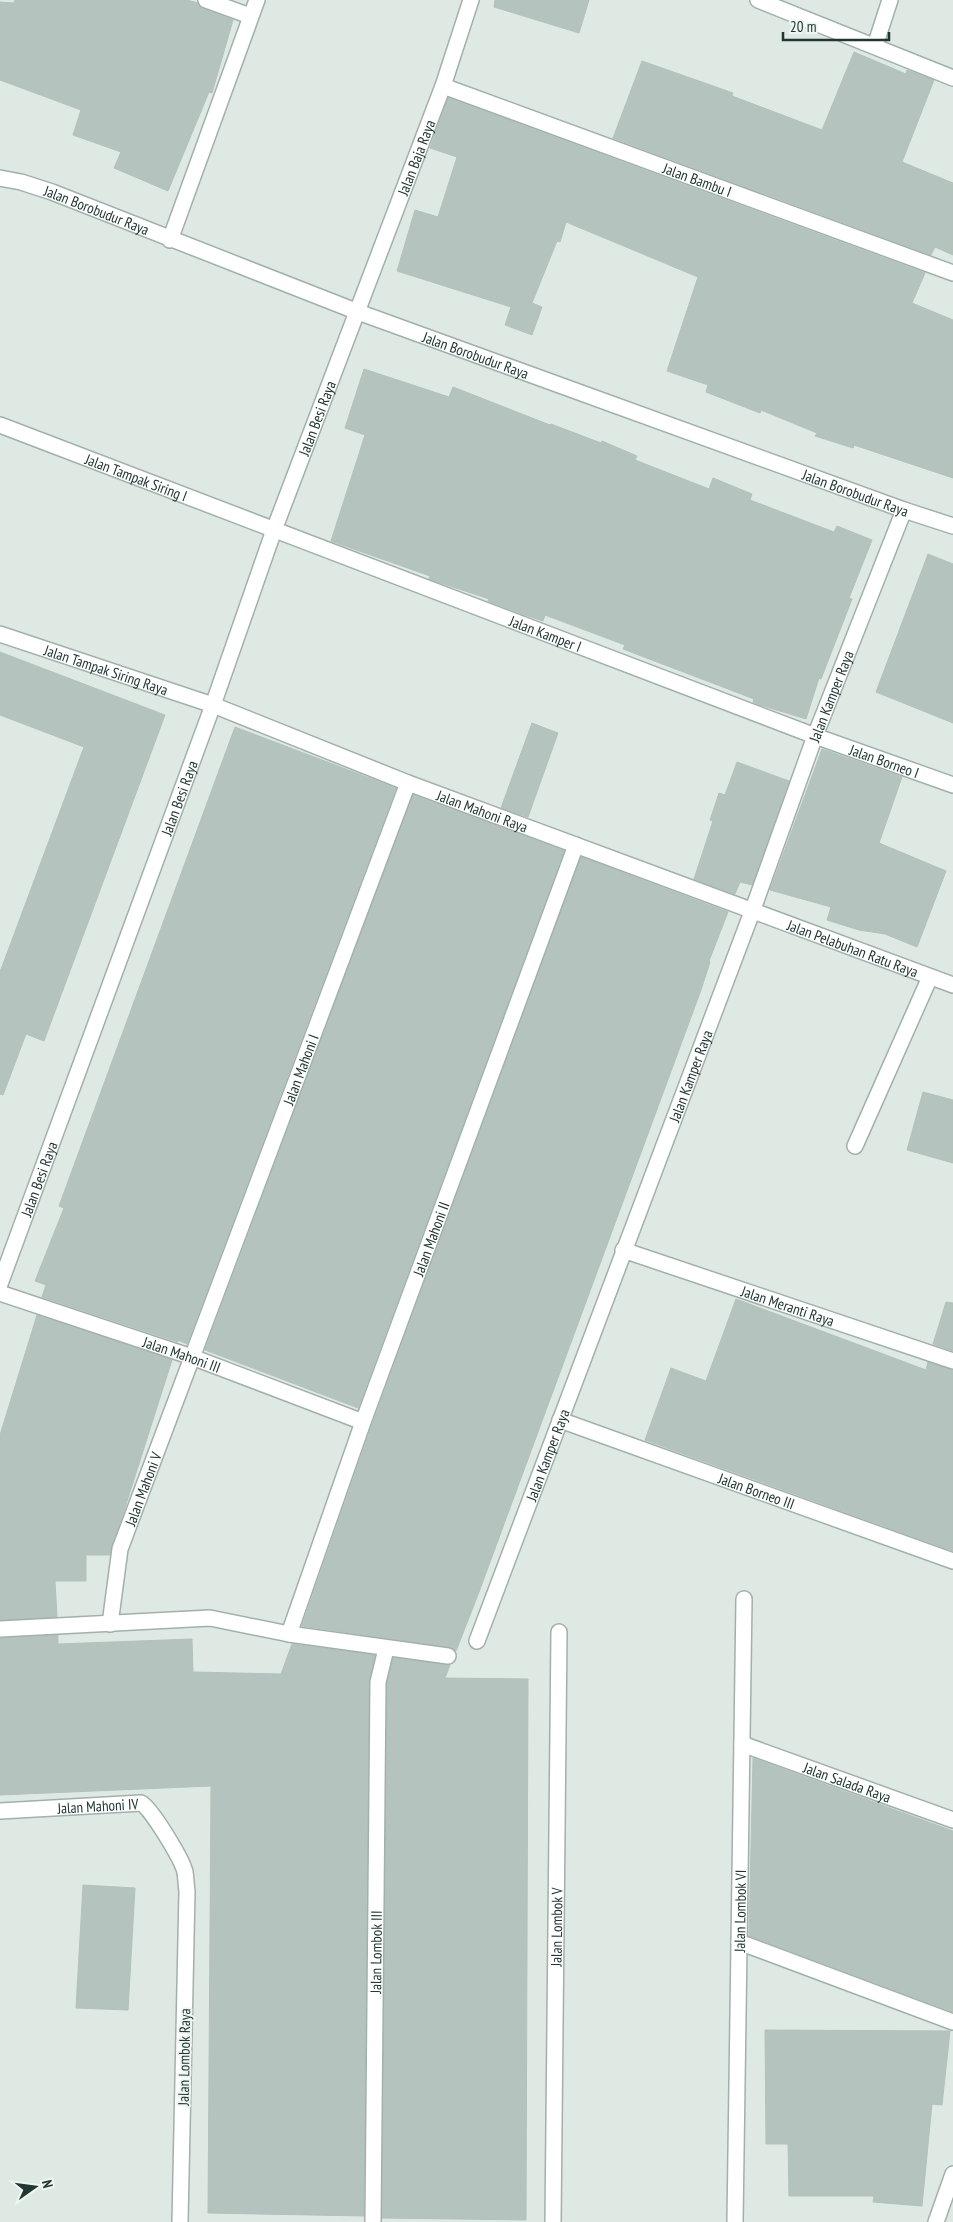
<svg xmlns="http://www.w3.org/2000/svg" width="953" height="2222" font-family="'PT Sans Narrow',sans-serif">
<rect width="100%" height="100%" fill="#dfe9e4"/>
<!-- building -->
<g fill="#b4c3bd" stroke="#b2c2bb">
<path d="M15,0H187L198,3L203,9L233,20L212,93L209,92L168,191L114,168L121,152L73,135L81,110L0,80V2L14,3Z"/>
<path d="M495,0H589L579,33L494,7Z"/>
<path d="M854,52L906,74L907,70L934,80L902,162L953,183V255L935,247L931,255L613,138L642,61L733,93L732,96L822,130Z"/>
<path d="M448,98L925,273L912,303L953,320V478L854,445L853,448L815,436L817,433L761,410L760,413L706,392L708,385L667,371L698,277L566,222L560,242L557,241L532,303L542,307L532,335L505,325L511,307L397,271L415,210L438,217L457,157L430,148Z"/>
<path d="M364,369L449,397L453,387L550,425L551,424L601,443L602,441L637,456L635,460L709,489L713,478L752,494L750,500L834,532L837,526L872,540L849,598L852,599L821,679L819,678L806,719L757,704L753,702L754,699L728,689L623,649L625,645L545,615L543,621L519,613L488,601L489,599L429,579L430,576L331,541L365,435L345,428Z"/>
<path d="M928,554L953,564V723L876,692Z"/>
<path d="M0,652L165,715L44,1041L26,1034L3,1095L0,1094V972L84,747L0,715Z"/>
<path d="M532,723L558,733L528,817L501,808Z"/>
<path d="M235,727L396,788L187,1344L178,1340V1342L42,1297L46,1285L35,1281L64,1208L59,1206Z"/>
<path d="M822,749L902,777L879,843L946,871L917,947L885,934L859,930L827,920L831,907L770,890Z"/>
<path d="M737,762L789,781L752,885L740,882L735,894L694,879L713,821L710,820L719,793L725,795Z"/>
<path d="M413,795L564,851L358,1408L205,1350Z"/>
<path d="M581,857L728,912L709,961L710,962L701,990L479,1592L456,1651L449,1647L302,1626L372,1425Z"/>
<path d="M923,1092L953,1100V1163L907,1150Z"/>
<path d="M736,1299L926,1370L928,1362L953,1370V1551L645,1440L671,1368L706,1381Z"/>
<path d="M946,1302L953,1303V1351L933,1344Z"/>
<path d="M37,1315L172,1360L110,1555H86V1581H55L57,1617L0,1620V1435Z"/>
<path d="M58,1635V1644L192,1639L193,1672L281,1674L292,1644L375,1655L369,1682L364,2216L208,2213L211,1786L0,1795V1638Z"/>
<path d="M393,1658L450,1665L445,1678L528,1679L526,2220L382,2218L387,1683Z"/>
<path d="M753,1758L953,1831V2012L749,1936Z"/>
<path d="M83,1885L135,1888L128,2010L76,2008Z"/>
<path d="M765,2030L950,2031L942,2105L932,2104L922,2206L873,2202L874,2196H789L788,2144H766Z"/>
</g>
<g fill="none" stroke-linecap="round" stroke-linejoin="round">
<!-- minor casing -->
<g stroke="#a2b0ab" stroke-width="18">
<g id="minor">
<path d="M206,0L250,16"/>
<path d="M758,0L953,78"/>
<path d="M875,46L890,0"/>
<path id="s1" d="M443,86L953,273"/>
<path id="s2" d="M0,178L21,182L52,192L358,312L904,510L953,526"/>
<path d="M170,240L257,0"/>
<path id="s3" d="M0,425L815,736L953,785"/>
<path id="s4" d="M0,634L213,705L408,783L953,985"/>
<path d="M855,1146L930,977"/>
<path id="s5" d="M623,1250L953,1361"/>
<path id="s6" d="M0,1284L213,705L274,530L443,86L471,0"/>
<path id="s7" d="M0,1293L192,1357L363,1422"/>
<path id="s8" d="M560,1420L953,1561"/>
<path id="s9" d="M110,1624L120,1549L408,783"/>
<path d="M0,1629L210,1618L289,1634L448,1656"/>
<path id="s10" d="M289,1634L363,1422L576,845"/>
<path id="s11" d="M477,1641L752,912L815,736L904,510"/>
<path id="s12" d="M742,1744L953,1820"/>
<path id="s13" d="M0,1811L141,1803C151,1808 182,1859 185,1872C186,1878 186,1885 187,1891L180,2222"/>
<path d="M739,1942L953,2022"/>
<path id="s14" d="M373,2222L378,1682L386,1649"/>
<path id="s15" d="M553,2222L559,1632"/>
<path id="s16" d="M735,2222L744,1599"/>
<path d="M936,2222L953,2174"/>
</g>
</g>
<!-- minor -->
<use href="#minor" stroke="#fff" stroke-width="15"/>
</g>
<g text-anchor="middle" dominant-baseline="central" stroke-width="4" stroke-linejoin="round" paint-order="stroke">
<!-- street labels -->
<g font-size="15" fill="#213732" stroke="#eff6f2">
<text stroke="none"><textPath href="#s6" startOffset="1201">Jalan Baja Raya</textPath></text>
<text stroke="none"><textPath href="#s1" startOffset="271">Jalan Bambu I</textPath></text>
<text stroke="none"><textPath href="#s2" startOffset="102">Jalan Borobudur Raya</textPath></text>
<text stroke="none"><textPath href="#s2" startOffset="508">Jalan Borobudur Raya</textPath></text>
<text stroke="none"><textPath href="#s6" startOffset="922">Jalan Besi Raya</textPath></text>
<text stroke="none"><textPath href="#s3" startOffset="146">Jalan Tampak Siring I</textPath></text>
<text stroke="none"><textPath href="#s2" startOffset="912">Jalan Borobudur Raya</textPath></text>
<text stroke="none"><textPath href="#s3" startOffset="584">Jalan Kamper I</textPath></text>
<text stroke="none"><textPath href="#s4" startOffset="112">Jalan Tampak Siring Raya</textPath></text>
<text stroke="none"><textPath href="#s11" startOffset="1009">Jalan Kamper Raya</textPath></text>
<text stroke="none"><textPath href="#s3" startOffset="946">Jalan Borneo I</textPath></text>
<text stroke="none"><textPath href="#s6" startOffset="518">Jalan Besi Raya</textPath></text>
<text stroke="none"><textPath href="#s4" startOffset="514">Jalan Mahoni Raya</textPath></text>
<text stroke="none"><textPath href="#s4" startOffset="909">Jalan Pelabuhan Ratu Raya</textPath></text>
<text stroke="none"><textPath href="#s9" startOffset="588">Jalan Mahoni I</textPath></text>
<text stroke="none"><textPath href="#s11" startOffset="604">Jalan Kamper Raya</textPath></text>
<text stroke="none"><textPath href="#s6" startOffset="112">Jalan Besi Raya</textPath></text>
<text stroke="none"><textPath href="#s10" startOffset="420">Jalan Mahoni II</textPath></text>
<text stroke="none"><textPath href="#s5" startOffset="174">Jalan Meranti Raya</textPath></text>
<text stroke="none"><textPath href="#s7" startOffset="192">Jalan Mahoni III</textPath></text>
<text stroke="none"><textPath href="#s11" startOffset="199">Jalan Kamper Raya</textPath></text>
<text stroke="none"><textPath href="#s9" startOffset="140">Jalan Mahoni V</textPath></text>
<text stroke="none"><textPath href="#s8" startOffset="209">Jalan Borneo III</textPath></text>
<text stroke="none"><textPath href="#s12" startOffset="112">Jalan Salada Raya</textPath></text>
<text stroke="none"><textPath href="#s13" startOffset="98">Jalan Mahoni IV</textPath></text>
<text stroke="none"><textPath href="#s16" startOffset="311">Jalan Lombok VI</textPath></text>
<text stroke="none"><textPath href="#s15" startOffset="295">Jalan Lombok V</textPath></text>
<text stroke="none"><textPath href="#s14" startOffset="270">Jalan Lombok III</textPath></text>
<text transform="translate(184 2057) rotate(-89)">Jalan Lombok Raya</text>
</g>
</g>
<!-- north arrow -->
<g transform="translate(35 2187) rotate(76)" stroke="#eff6f2" stroke-width="4" paint-order="stroke">
<path d="M0-4L9 19L0 12L-9 19Z" fill="#213732"/>
<text y="-8" font-size="14" font-weight="bold" text-anchor="middle" fill="#213732">N</text>
</g>
<!-- scale -->
<path d="M783 32v8h106v-8" fill="none" stroke="#213732" stroke-width="2.5"/>
<text x="790" y="32" font-size="15" fill="#213732" stroke="#eff6f2" stroke-width="4" paint-order="stroke">20 m</text>
</svg>
